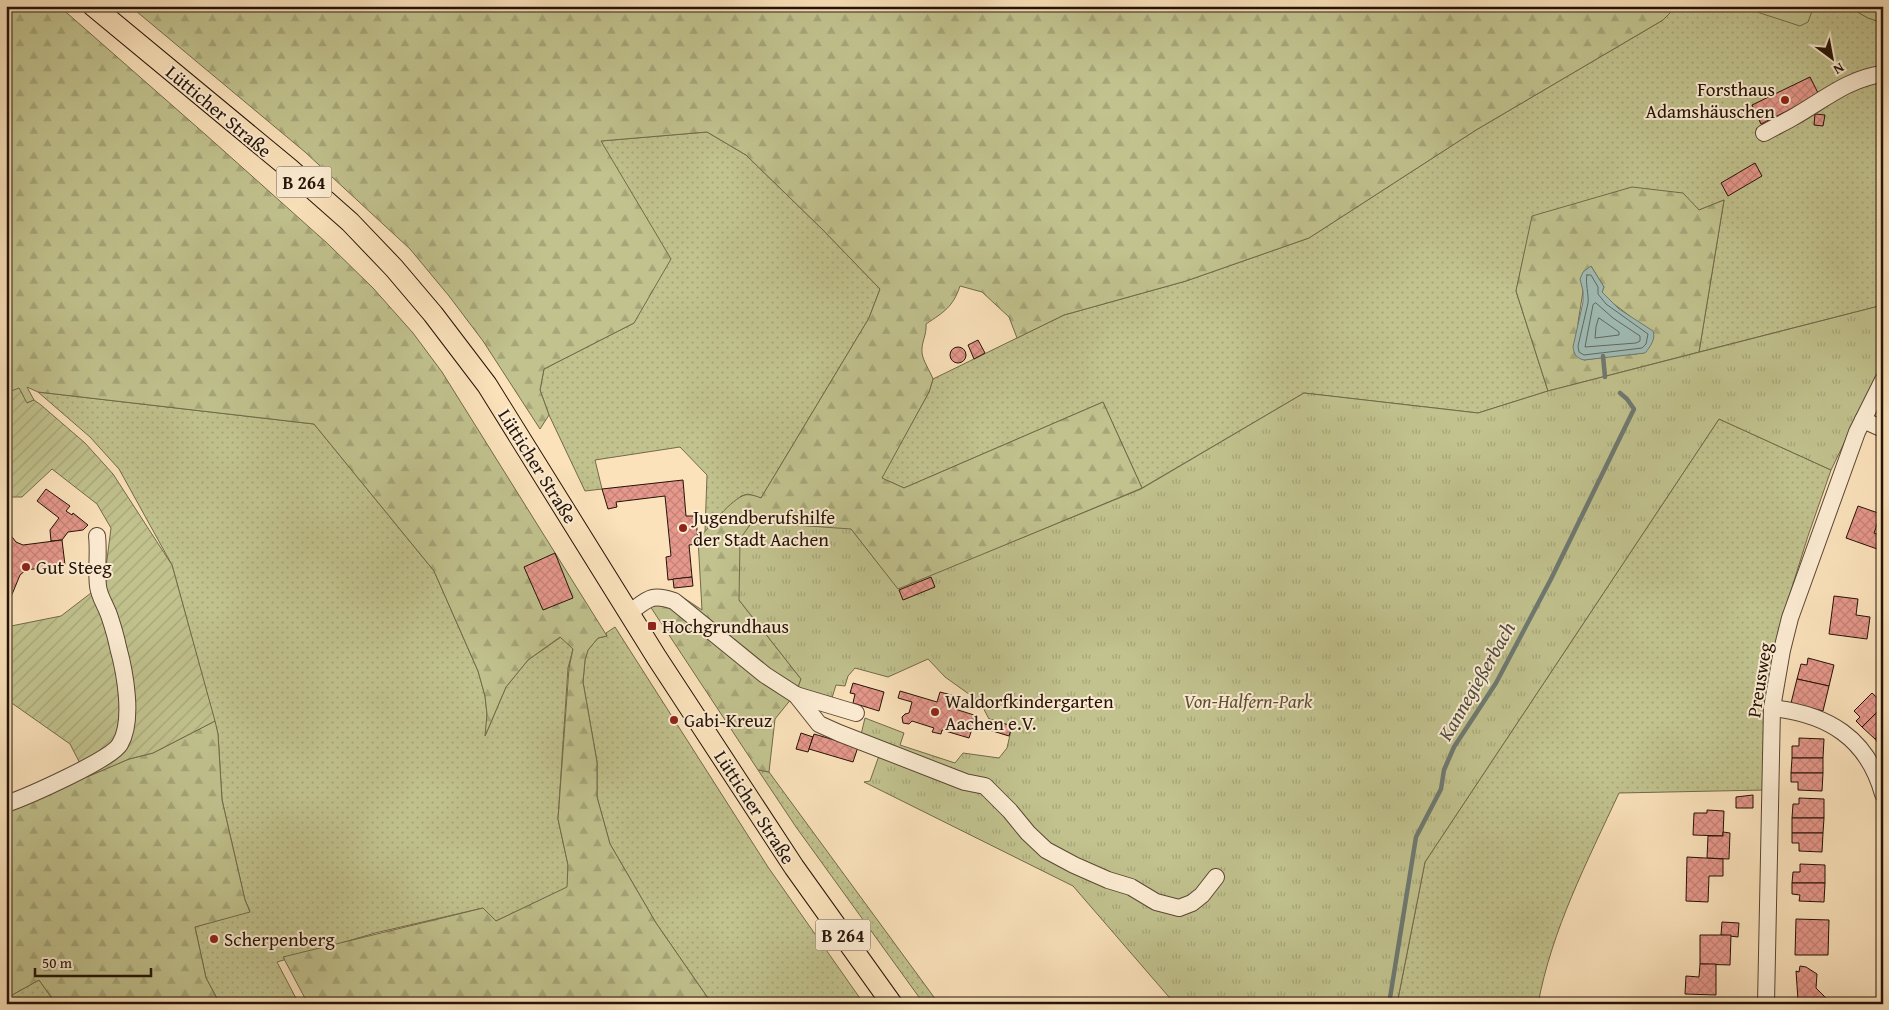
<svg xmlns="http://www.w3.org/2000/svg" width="1889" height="1010" font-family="'Gentium Book Plus',serif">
<defs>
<pattern id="grass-dots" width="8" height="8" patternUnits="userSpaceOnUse" patternTransform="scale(1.25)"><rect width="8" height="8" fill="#c1c28e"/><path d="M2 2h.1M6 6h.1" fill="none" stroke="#a6a679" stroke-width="1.8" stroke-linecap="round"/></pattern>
<pattern id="forest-firs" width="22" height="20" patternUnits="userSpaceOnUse" patternTransform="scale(1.25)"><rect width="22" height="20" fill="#c1c28e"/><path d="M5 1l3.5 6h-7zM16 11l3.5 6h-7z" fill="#a6a679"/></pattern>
<pattern id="park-tufts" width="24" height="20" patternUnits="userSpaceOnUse" patternTransform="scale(1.25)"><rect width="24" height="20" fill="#c1c28e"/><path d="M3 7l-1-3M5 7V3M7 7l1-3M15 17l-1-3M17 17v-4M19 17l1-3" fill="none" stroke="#a6a679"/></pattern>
<pattern id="garden-furrows" width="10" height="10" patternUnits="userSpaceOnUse" patternTransform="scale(1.25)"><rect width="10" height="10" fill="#c1c28e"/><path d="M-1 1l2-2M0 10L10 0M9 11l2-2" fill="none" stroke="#a6a679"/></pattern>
<pattern id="building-cross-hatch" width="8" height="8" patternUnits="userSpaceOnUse" patternTransform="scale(1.25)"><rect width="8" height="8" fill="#e6988c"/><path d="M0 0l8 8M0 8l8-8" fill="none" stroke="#c58277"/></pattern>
</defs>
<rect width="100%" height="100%" fill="#fbe2bb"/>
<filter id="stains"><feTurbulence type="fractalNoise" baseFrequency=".004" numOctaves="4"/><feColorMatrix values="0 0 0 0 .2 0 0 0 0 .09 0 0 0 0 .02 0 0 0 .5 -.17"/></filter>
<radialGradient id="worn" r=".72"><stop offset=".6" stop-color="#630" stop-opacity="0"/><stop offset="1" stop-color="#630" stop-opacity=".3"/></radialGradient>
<!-- grass -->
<g fill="url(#grass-dots)" stroke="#726a4a">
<path d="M1677,6H1847L1868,18L1883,23V305L1699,352L1724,200L1699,210L1525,251L1516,291L1548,391L1478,413L1304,393L1142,488L1103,402L904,488L881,478L929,392L933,379L1064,315L1186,281L1309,238L1476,130L1663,20Z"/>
<path d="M707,132L746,155L823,230L880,289L869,318L761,498L748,494L741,496L705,532L707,475L680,447L595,460L602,489L585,491L549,415L540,390L544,369L634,323L600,141Z"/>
<path d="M38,392L314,424L434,571L478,671L485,696L487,714L486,734L506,687L528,660L561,637L573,649L568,668L558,819L568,865V887L496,921L483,908L375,933L277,962L299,1004H220L206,978L195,927L250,911L245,900L222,800L218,734L172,565L119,469L90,437Z"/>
<path d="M1719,419L1831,470L1808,536L1778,632L1766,712L1765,790L1619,793C1587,862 1552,929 1538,1004H1397L1425,862Z"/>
<path d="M615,627L768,867L864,1004H712L656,923L610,844L597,797V762L583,682L585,660L588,650L598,638L607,636L606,633Z"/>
<path d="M758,770L769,772L939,1004H924L796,827Z"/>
<path d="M39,980L56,1004H11L12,995Z"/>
</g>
<!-- forest -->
<g fill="url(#forest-firs)" stroke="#726a4a" fill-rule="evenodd">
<path d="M6,6H59L206,135L328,244L373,288L413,333L442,372L607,636L598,638L588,650L585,660L583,682L597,762V797L610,844L656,923L712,1004H308L283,957L483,908L496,921L567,887L568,865L558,819L569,668L573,649L560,637L528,660L506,687L485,736L487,714L485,696L478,671L434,571L314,424L38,392L27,387L34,400L27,403L6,393Z"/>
<path d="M130,6H1677L1663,20L1476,130L1309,238L1186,281L1064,315L1017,338L1009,317L982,292L960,286C953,307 944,312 926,324C927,335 921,342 922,353C923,361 930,371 933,379L929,392L882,478L904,488L1103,402L1142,488L898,590L851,529L739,600L801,679L796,693L775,719L769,772L758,770L642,594L669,591L681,596L702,610L698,539C709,528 731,499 745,495C750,494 756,496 761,498L869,318L880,289L823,230L746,155L707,132L601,141L671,259L634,323L544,369L540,390L549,415L540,429L483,341L449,296L410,249L305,152Z"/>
<path d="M1847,6H1883V23L1868,18Z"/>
<path d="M1632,187L1683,193L1699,210L1724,200L1699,352L1548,391L1516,291L1532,216ZM1591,266L1604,287L1602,292L1610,301L1631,317L1637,354H1625L1584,360L1578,323L1583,291L1581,278Z"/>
<path d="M215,721L218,734L222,800L245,900L250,912L195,927L206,978L220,1004H56L39,980L12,995L11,1004H6V811L129,759L153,753Z"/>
</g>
<!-- park -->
<path fill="url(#park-tufts)" stroke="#726a4a" d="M1883,305V363L1831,470L1719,419L1425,862L1397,1004H1175L1073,886L864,782L870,781L880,753L858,747L865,718L904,733L900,745L955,763L963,753L999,758L1007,748L1012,726L989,719L980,702L945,677L928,659L888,677L855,668L848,676L845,686L836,685L831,701L796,693L801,679L739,600L740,539L752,522L851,529L898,589L1141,489L1304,393L1478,413L1548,391Z"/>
<!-- garden -->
<path fill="url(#garden-furrows)" stroke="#726a4a" d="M19,388L27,403L34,400L41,405L85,443L113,474L172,565L215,721L153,753L129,759L87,777L70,744L6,699V627L61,616L104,583L111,528L97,504L52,469L22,497H6V393Z"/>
<!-- pitch -->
<path fill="#c1c28e" stroke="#726a4a" d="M1759,6H1814L1808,22L1800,26L1757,12Z"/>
<!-- water -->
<path fill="#a0bdb7" stroke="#6e7971" d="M1591,266L1604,287L1602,292L1619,309L1653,331C1656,339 1650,347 1645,353L1584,360C1576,358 1574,354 1573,347L1583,302V291L1580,279L1583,272Z"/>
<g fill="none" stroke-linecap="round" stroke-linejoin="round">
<!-- shore -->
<g stroke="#62685f" stroke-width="1">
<path d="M1587,275H1591L1598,287V294L1606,304L1648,334L1646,344L1642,348L1584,355L1579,352L1578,346C1581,332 1585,317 1588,303C1589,294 1585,283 1587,275Z"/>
<path d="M1596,303L1613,318L1640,336V341L1636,343L1585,347L1593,305Z"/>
<path d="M1599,318L1619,332V335L1595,338L1596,327Z"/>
</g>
<!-- stream -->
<g stroke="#6e7971" stroke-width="4.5">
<path d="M1603,356L1605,377"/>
<path d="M1389,1004L1416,837L1441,789L1444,770L1454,747L1496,683L1551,579L1634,409L1627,399L1620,393"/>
</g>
</g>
<!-- building -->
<g fill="url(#building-cross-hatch)" stroke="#241307">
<path d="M1810,77L1819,95L1761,124L1752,105Z"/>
<path d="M1815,114L1825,115L1823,126L1814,125Z"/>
<path d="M1755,163L1762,176L1728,196L1721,183Z"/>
<path d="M978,340L985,353L974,359L968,345Z"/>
<circle cx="958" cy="355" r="8"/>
<path d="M683,480L686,516H696L698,544L689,545L692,577L668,580L666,557L671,556L665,496L616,502L617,507L608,509L602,489Z"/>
<path d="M46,489L70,506L66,511L72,515L73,513L88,525L83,530L68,532L62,540L51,541L50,530L59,518L37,501Z"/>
<path d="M1858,506L1881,514L1874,533L1883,536L1880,550L1846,538Z"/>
<path d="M6,529L16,542L23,545L62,540L65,565L26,570L20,575L6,609Z"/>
<path d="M555,553L573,598L543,610L524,567Z"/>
<path d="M692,577L693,586L674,588L673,579Z"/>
<path d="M931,577L935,587L903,600L899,590Z"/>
<path d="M1834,596L1858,599L1856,615L1870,617L1867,639L1829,634Z"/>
<path d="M1808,658L1834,665L1829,686L1797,679L1801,664L1807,665Z"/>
<path d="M1797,679L1829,686L1823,711L1791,703Z"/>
<path d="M853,683L884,692L879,711L853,703L855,694L850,693Z"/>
<path d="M900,691L937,702L940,692L959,697L955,709L974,715L973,720H975L969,738L942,730L941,734L932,732L934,728L912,721L909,724L903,723L902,717L905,714L909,713L912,702L898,698Z"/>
<path d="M1872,693L1883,703V706L1862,727L1856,721L1860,717L1854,711Z"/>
<path d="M1883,706V731L1875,739L1862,727Z"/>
<path d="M989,719L1012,726L1009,736L986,729Z"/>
<path d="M1883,731V745L1881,746L1875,739Z"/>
<path d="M801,733L813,737L808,752L796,749Z"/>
<path d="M814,734L858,747L853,762L809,749Z"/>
<path d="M1799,738L1824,739L1823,758H1792V746H1799Z"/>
<path d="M1792,758H1823V773H1791Z"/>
<path d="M1791,773H1823L1822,791L1798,790V782H1791Z"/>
<path d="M1753,795V808H1736V797Z"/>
<path d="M1799,798L1824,799V818H1792L1793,804H1799Z"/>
<path d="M1707,810L1724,811L1723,836L1693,835L1694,813H1707Z"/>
<path d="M1792,818H1824L1823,833H1792Z"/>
<path d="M1723,832L1730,833L1729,859L1707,858L1708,836H1723Z"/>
<path d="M1792,833H1823L1822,852L1799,851V843H1792Z"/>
<path d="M1687,857L1723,859V876H1709L1708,902L1686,901Z"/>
<path d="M1800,864L1825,865V883H1792L1793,872H1800Z"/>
<path d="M1792,883H1825L1824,902L1799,901L1800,895L1792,894Z"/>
<path d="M1796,919L1829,920L1828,955H1795Z"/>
<path d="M1722,922L1739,923L1738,937L1721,935Z"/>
<path d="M1700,935H1731L1730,965L1700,964Z"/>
<rect x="1880" y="955" width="3" height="29"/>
<path d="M1700,964H1716V995L1685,994L1686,976L1699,977Z"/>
<path d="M1800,966L1806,967L1817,974L1816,988L1826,998L1821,1004H1800L1798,1000L1796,971L1799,972Z"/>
</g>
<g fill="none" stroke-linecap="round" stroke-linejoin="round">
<!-- minor casing -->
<g stroke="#5a4734" stroke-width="18">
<g id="minor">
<path d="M1764,133C1773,128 1783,123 1792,118C1821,102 1848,78 1883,74"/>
<path d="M1863,420L1883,429"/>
<path d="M629,613C648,599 651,593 674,601L765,675L796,695L819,724L839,733L965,782L985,786L1010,811L1028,833L1046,850L1074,865L1108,880L1131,887L1156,902L1179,908L1192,903L1202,895L1216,877"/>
<path d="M796,695L856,713"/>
<path d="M1772,708C1827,714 1867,737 1883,794"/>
<path d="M6,804C26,797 111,760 120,744C134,721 125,672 118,647C116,637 113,627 110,618C107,607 99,597 98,586C96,569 99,553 97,536"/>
<path d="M1766,1004L1772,708L1782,650L1790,618L1857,432L1883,380"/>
</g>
</g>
<!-- major casing -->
<g stroke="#241307" stroke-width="22">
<path id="major" d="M93,6L290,169L350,222L394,268L433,314L487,385L657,658L794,867L892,1004"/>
</g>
<!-- minor -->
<use href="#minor" stroke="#fcecd3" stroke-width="16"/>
<!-- major -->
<use href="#major" stroke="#fbe2bb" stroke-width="20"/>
</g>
<!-- markers -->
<g fill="#8f2418" stroke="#fcecd3" stroke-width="2">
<circle cx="1785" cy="100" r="5"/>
<circle cx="683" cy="528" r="5"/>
<circle cx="26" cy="567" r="5"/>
<rect x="647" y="621" width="10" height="10" rx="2.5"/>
<circle cx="935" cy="712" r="5"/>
<circle cx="674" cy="720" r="5"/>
<circle cx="214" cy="939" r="5"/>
</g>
<g text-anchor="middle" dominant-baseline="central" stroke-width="4" stroke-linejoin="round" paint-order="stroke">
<!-- shield labels -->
<g fill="#fcecd3" stroke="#655444" stroke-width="1">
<rect x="276.5" y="166.5" width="55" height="31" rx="4"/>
<rect x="815.5" y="919.5" width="55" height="31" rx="4"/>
</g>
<g font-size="18" font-weight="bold" fill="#241307">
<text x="304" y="182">B 264</text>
<text x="843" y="935">B 264</text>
</g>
<!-- poi labels -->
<g font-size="19" fill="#241307" stroke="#fcecd3" text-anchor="start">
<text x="1775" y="89" text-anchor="end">Forsthaus<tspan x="1775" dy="22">Adamshäuschen</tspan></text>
<text x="693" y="517">Jugendberufshilfe<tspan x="693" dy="22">der Stadt Aachen</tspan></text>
<text x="36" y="567">Gut Steeg</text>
<text x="662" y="626">Hochgrundhaus</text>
<text x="945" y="701">Waldorfkindergarten<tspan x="945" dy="22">Aachen e.V.</tspan></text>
<text x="684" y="720">Gabi-Kreuz</text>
<text x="224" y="939">Scherpenberg</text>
</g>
<!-- street labels -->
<g font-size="19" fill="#241307" stroke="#fcecd3">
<text transform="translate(219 111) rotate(40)">Lütticher Straße</text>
<text transform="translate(538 466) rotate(58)">Lütticher Straße</text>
<text transform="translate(1759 680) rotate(-81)">Preusweg</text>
<text transform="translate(755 807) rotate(57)">Lütticher Straße</text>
</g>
<!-- park labels -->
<g font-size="19" font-style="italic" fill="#5b5036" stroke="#fcecd3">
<text x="1248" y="701">Von-Halfern-Park</text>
</g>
<!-- water labels -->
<g font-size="20" font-style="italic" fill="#4f4e45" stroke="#fcecd3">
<text transform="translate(1476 681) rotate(-60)">Kannegießerbach</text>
</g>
</g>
<!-- margin -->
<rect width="1889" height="1010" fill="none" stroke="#fbe2bb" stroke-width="25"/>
<rect x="8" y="8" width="1874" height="995" fill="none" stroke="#241307" stroke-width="2.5"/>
<rect x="12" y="12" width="1864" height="985" fill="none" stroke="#241307"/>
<!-- north arrow -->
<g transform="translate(1832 58) rotate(148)" stroke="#fcecd3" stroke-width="4" paint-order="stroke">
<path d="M0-4L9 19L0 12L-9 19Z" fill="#241307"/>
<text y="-8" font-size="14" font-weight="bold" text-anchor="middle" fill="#241307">N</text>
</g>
<!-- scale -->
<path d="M35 968v8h116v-8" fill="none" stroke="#241307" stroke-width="2.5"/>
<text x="42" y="968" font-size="15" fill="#241307" stroke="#fcecd3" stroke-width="4" paint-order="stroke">50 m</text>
<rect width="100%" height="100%" filter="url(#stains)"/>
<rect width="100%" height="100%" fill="url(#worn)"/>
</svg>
